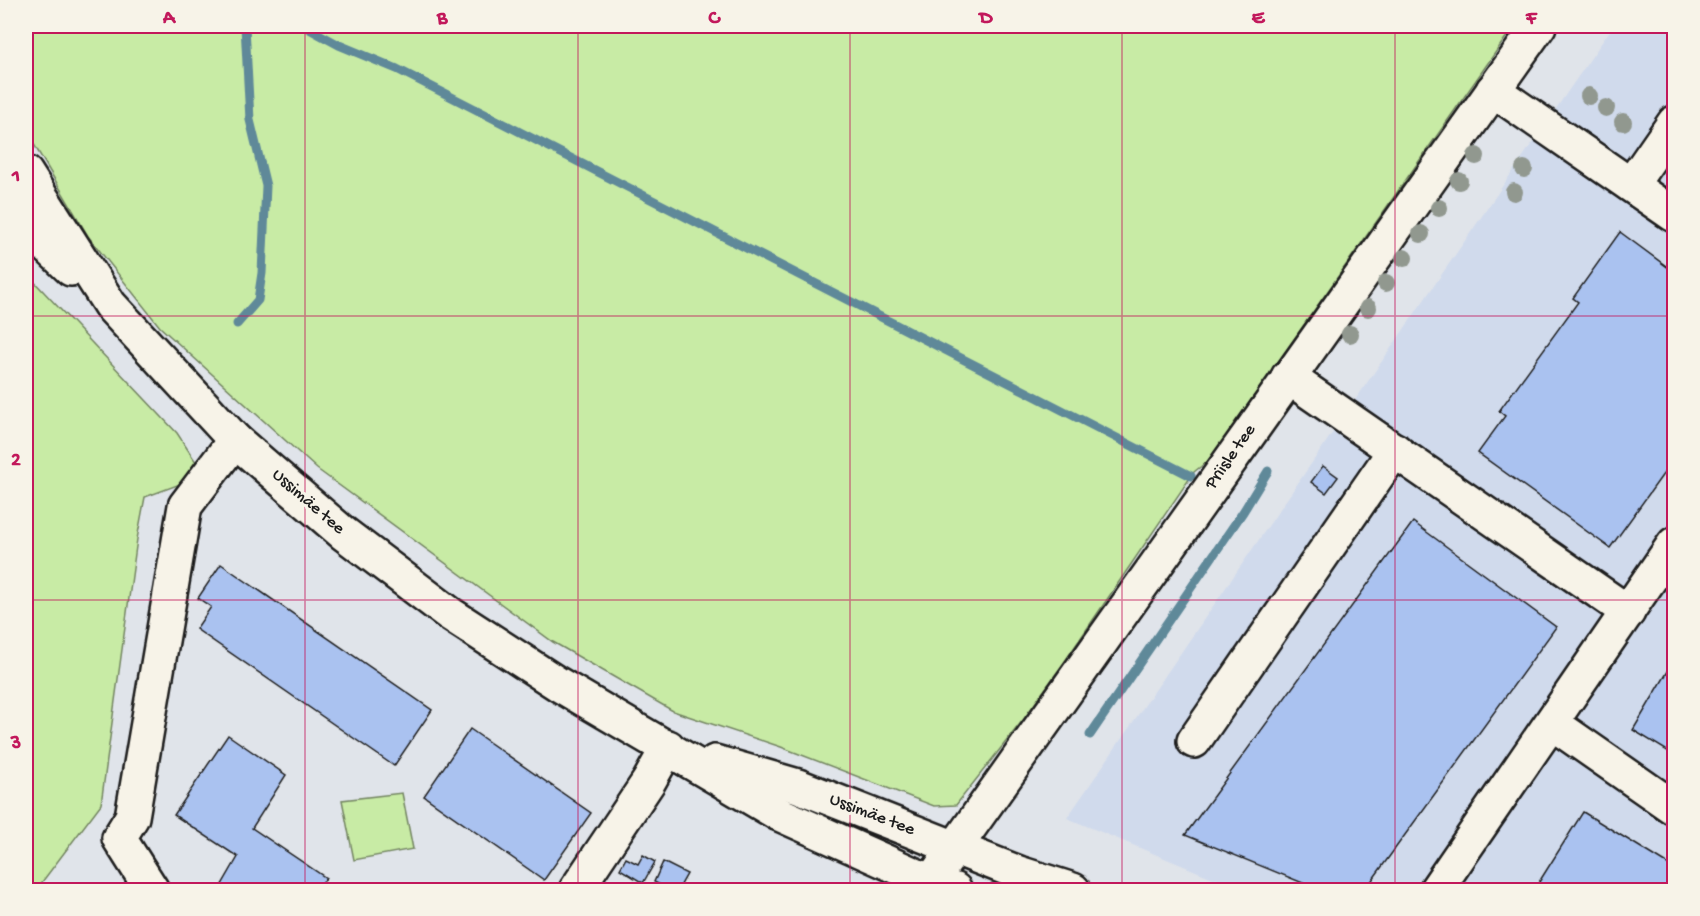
<svg xmlns="http://www.w3.org/2000/svg" width="1700" height="916" font-family="'Gochi Hand',sans-serif">
<rect width="100%" height="100%" fill="#e0e4ea"/>
<filter id="ink" filterUnits="userSpaceOnUse"><feTurbulence type="fractalNoise" baseFrequency=".0167" numOctaves="2"/><feDisplacementMap in="SourceGraphic" scale="12" xChannelSelector="R" yChannelSelector="G"/><feConvolveMatrix kernelMatrix="1 2 1 2 8 2 1 2 1" color-interpolation-filters="sRGB"/></filter>
<g filter="url(#ink)">
<!-- built -->
<path fill="#d0daec" d="M1613,26H1674V890H1242L1067,818Z"/>
<!-- green -->
<g fill="#c8eba5" stroke="#728460" stroke-width="1.5">
<path d="M26,26H1514L1209,460L1194,472L1065,661L1023,720L956,805L934,806L781,747L673,711L553,642L317,469L160,327L88,236L26,131Z"/>
<path d="M26,273L177,433L196,462L183,483L145,497L137,539L101,804L36,890H26Z"/>
<path d="M402,793L413,849L354,860L342,800Z"/>
</g>
<g fill="none" stroke-linecap="round" stroke-linejoin="round">
<!-- stream -->
<g stroke="#5f8999" stroke-width="9">
<path d="M304,26L339,45L397,69L1191,476"/>
<path d="M237,324L258,300L262,273L266,186L250,120L245,26"/>
<path d="M1090,735L1243,512L1268,471"/>
</g>
</g>
<!-- building -->
<g fill="#aac2f0" stroke="#1c1c1c" stroke-width="1.5">
<path d="M1620,232L1674,272V459L1610,548L1478,453L1505,416L1499,411L1578,302L1573,298Z"/>
<path d="M1323,466L1338,477L1326,493L1311,482Z"/>
<path d="M1413,522L1556,627L1365,890H1320L1185,835Z"/>
<path d="M221,564L432,710L394,766L196,629L211,607L198,598Z"/>
<path d="M1674,661V755L1633,730Z"/>
<path d="M470,729L591,813L544,880L424,796Z"/>
<path d="M228,735L286,775L252,828L326,878L318,890H219L238,857L174,815Z"/>
<path d="M1583,812L1674,868V881L1668,890H1534Z"/>
<path d="M643,855L655,862L643,883L620,869L626,858L638,864Z"/>
<path d="M663,862L687,874L678,890H671L654,882Z"/>
</g>
<g fill="none" stroke-linecap="round" stroke-linejoin="round">
<!-- minor casing -->
<g stroke="#1c1c1c" stroke-width="38">
<g id="minor">
<path d="M1493,90L1674,215"/>
<path d="M26,173L110,305L235,440L343,533L450,614L558,684L779,814L931,882L955,890"/>
<path d="M1631,185L1674,123"/>
<path d="M26,226L71,269"/>
<path d="M1288,377L1628,612"/>
<path d="M1552,723L1674,808"/>
<path d="M1194,741L1395,450"/>
<path d="M715,762L798,786L1019,873L1073,890"/>
<path d="M152,890L119,838L132,817L185,506L235,440"/>
<path d="M576,890L649,781L668,747"/>
<path d="M925,890L1539,26"/>
<path d="M1436,890L1674,544"/>
</g>
</g>
<!-- minor -->
<use href="#minor" stroke="#f7f3e8" stroke-width="33"/>
</g>
<!-- trees -->
<g fill="#91988f">
<circle cx="1589" cy="96" r="9"/>
<circle cx="1606" cy="108" r="9"/>
<circle cx="1623" cy="122" r="9"/>
<circle cx="1476" cy="156" r="9"/>
<circle cx="1524" cy="169" r="9"/>
<circle cx="1459" cy="181" r="9"/>
<circle cx="1514" cy="192" r="9"/>
<circle cx="1439" cy="208" r="9"/>
<circle cx="1421" cy="234" r="9"/>
<circle cx="1404" cy="258" r="9"/>
<circle cx="1386" cy="283" r="9"/>
<circle cx="1368" cy="308" r="9"/>
<circle cx="1350" cy="334" r="9"/>
</g>
</g>
<!-- grid -->
<path fill="none" stroke="#c2185b" stroke-width="1.5" stroke-opacity="0.55" d="M305,26V890M578,26V890M850,26V890M1122,26V890M1395,26V890M26,316H1674M26,600H1674"/>
<g text-anchor="middle" dominant-baseline="central" stroke-width="6" stroke-linejoin="round" paint-order="stroke">
<!-- street labels -->
<g font-size="18" fill="#1c1c1c" stroke="#f7f3e8">
<text transform="translate(1231 457) rotate(-55)">Priisle tee</text>
<text transform="translate(308 502) rotate(41)">Ussimäe tee</text>
<text transform="translate(872 815) rotate(21)">Ussimäe tee</text>
</g>
</g>
<!-- margin -->
<rect width="1700" height="916" fill="none" stroke="#f7f3e8" stroke-width="66"/>
<rect x="33" y="33" width="1634" height="850" fill="none" stroke="#c2185b" stroke-width="2"/>
<g font-size="20" text-anchor="middle" font-weight="bold" fill="#c2185b">
<text x="169" y="23">A</text>
<text x="442" y="23">B</text>
<text x="714" y="23">C</text>
<text x="986" y="23">D</text>
<text x="1258" y="23">E</text>
<text x="1531" y="23">F</text>
<text x="16" y="181">1</text>
<text x="16" y="465">2</text>
<text x="16" y="748">3</text>
</g>
</svg>
